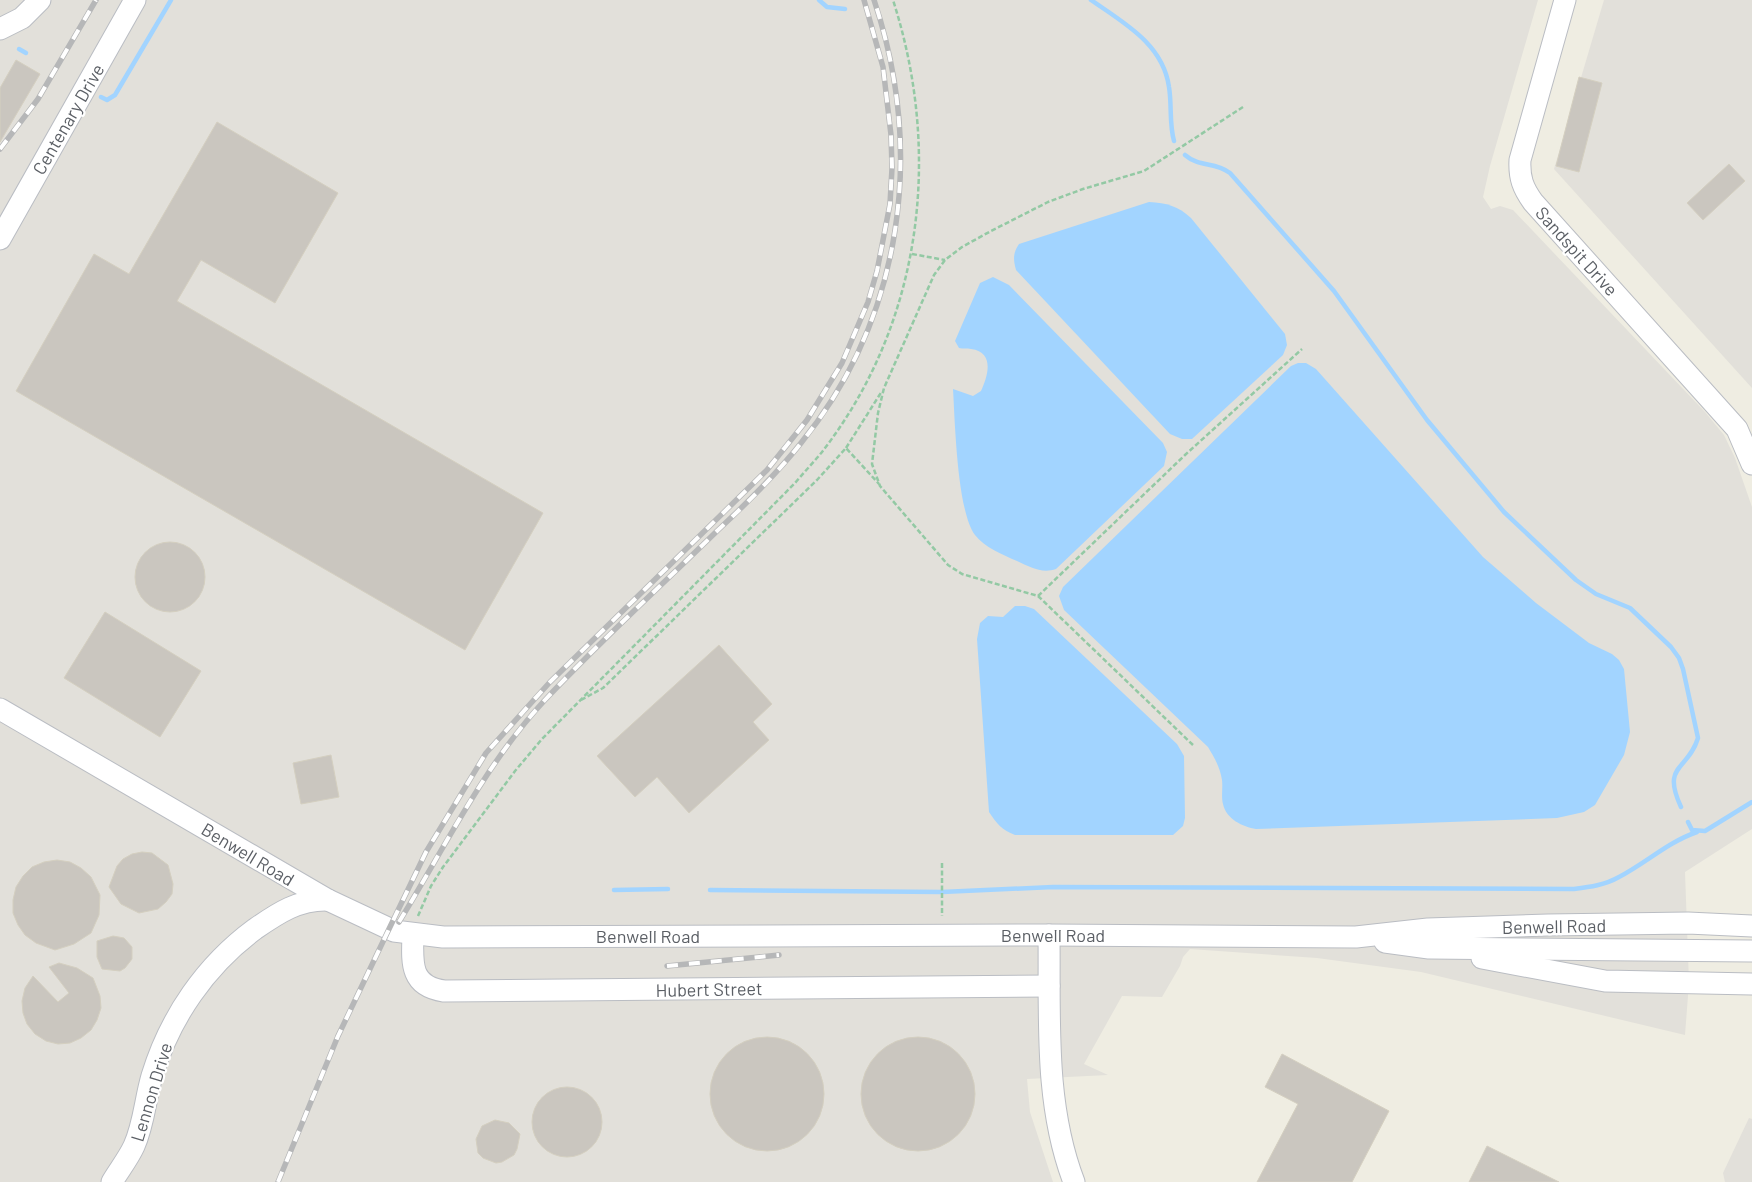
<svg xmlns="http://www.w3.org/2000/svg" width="1752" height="1182" font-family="Barlow,sans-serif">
<rect width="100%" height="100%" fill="#efede2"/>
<!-- industrial -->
<g fill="#e2e0da">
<path d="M0,0H1538L1490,166L1483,197L1491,209L1500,206L1513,210L1705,412L1724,435L1735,458L1752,507V829L1685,872L1689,983L1685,1035L1421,972L1317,958L1190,949L1183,957L1180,966L1162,997L1122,996L1084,1064L1108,1075L1027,1079L1030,1112L1053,1182H0Z"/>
<path d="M1604,0H1752V388L1554,169Z"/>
<path d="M1749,1118L1752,1119V1182H1725L1723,1173Z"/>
</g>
<!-- water -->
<g fill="#a2d4ff">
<path d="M1149,202C1167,203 1178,206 1191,218L1285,334L1287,345L1283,355L1192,439H1182L1170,434L1016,270C1013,259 1013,253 1019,244Z"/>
<path d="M993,277L1009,285L1163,443L1167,452L1164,466L1056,569C1042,574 1030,567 1017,561C1003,555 984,547 975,535C957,511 955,421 953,389L973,396L981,391C988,376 995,352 971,349C967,348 963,349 959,348L955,341L980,283Z"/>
<path d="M1298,363H1306L1316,369L1483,557L1536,603L1589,643L1612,654L1619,660L1624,669L1630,732L1624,755L1595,805L1584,812L1557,818L1256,829C1243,827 1226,819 1223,804C1221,797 1223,788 1222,780C1220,767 1214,757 1208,747L1064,610L1059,596L1063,587L1291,366Z"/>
<path d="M1015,606H1025L1034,609L1177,744L1184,756L1185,818L1183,826L1173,835H1015C1002,830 997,824 989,812L977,639L980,623L988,616L1003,617Z"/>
</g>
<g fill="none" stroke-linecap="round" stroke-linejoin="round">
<!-- stream -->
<g stroke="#a2d4ff" stroke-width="4.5">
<path d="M819,0L827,7L845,9"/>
<path d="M1091,0C1124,23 1163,44 1169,87C1172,105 1169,123 1174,141"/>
<path d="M19,49L26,53"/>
<path d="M101,97L107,100L115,95L171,0"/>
<path d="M1185,155C1200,168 1214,161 1230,173L1334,291L1427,420L1504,512L1576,580L1596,594L1630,608L1671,647L1679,658L1683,669L1698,738C1688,771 1661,764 1681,807"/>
<path d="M1688,822L1692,830L1705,831L1752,802"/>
<path d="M614,890L668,889"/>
<path d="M710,890L942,892L1053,887L1574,889C1590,887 1605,885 1619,877C1646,863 1668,842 1697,832"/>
</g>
</g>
<!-- building -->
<g fill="#cac6bf" stroke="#d4cfc0">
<path d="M16,60L40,74L0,142V88Z"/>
<path d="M1579,77L1602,83L1579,172L1556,166Z"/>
<path d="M217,122L338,193L275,303L201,260L177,301L543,513L465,650L16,391L94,254L129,274Z"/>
<path d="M1729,164L1745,181L1703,220L1687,203Z"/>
<circle cx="170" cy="577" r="35"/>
<path d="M105,612L201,671L160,737L64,678Z"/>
<path d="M719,645L772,704L753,722L769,740L689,813L657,777L635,797L597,756Z"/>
<path d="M331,755L339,797L301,804L293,763Z"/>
<path d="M142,852L152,853L168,865L173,884L172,894L166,902L158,909L139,913L121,904L109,887L117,866L123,859L132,854Z"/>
<path d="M57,860L70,862L81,868L91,877L100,895L99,915L91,933L74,944L55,950L36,943L25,935L18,925L13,913V900L16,887L23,876L32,867L44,862Z"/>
<path d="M113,936L124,938L132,947V959L125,968L120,971L102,969L97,957V941Z"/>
<path d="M59,963L77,968L93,978L100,996L101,1008L97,1020L91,1030L81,1038L70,1043L58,1044L46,1041L35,1034L27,1024L23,1013L22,1001L25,988L33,976L58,1002L69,993L49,967Z"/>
<circle cx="767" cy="1094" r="57"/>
<circle cx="918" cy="1094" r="57"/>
<path d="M1282,1054L1389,1111L1352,1182H1257L1298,1104L1265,1087Z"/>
<circle cx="567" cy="1122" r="35"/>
<path d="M495,1120L509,1123L520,1134L517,1149L514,1155L502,1162L496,1163L483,1158L478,1153L476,1139L482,1126Z"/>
<path d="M1487,1146L1559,1182H1469Z"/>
</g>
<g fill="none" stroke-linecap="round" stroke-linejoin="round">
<!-- minor casing -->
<g stroke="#babdc3" stroke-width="23">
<g id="minor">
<path d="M1565,0L1520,160C1519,178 1523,188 1533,202L1737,429L1752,464"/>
<path d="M0,29L22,18L40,0"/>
<path d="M0,239L135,0"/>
<path d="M0,709L328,900L394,931L443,937L1049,935L1356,937L1428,929L1548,925L1688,923L1752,926"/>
<path d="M413,935C412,963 410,986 444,991L1049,986"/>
<path d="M1049,935C1050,1018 1044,1104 1074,1182"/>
<path d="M1385,942L1429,948L1752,951"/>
<path d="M1482,958L1605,981L1752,984"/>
<path d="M112,1182C119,1170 128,1159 134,1146C144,1124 145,1100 152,1076C170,1017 206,965 255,929C278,913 299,899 328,900"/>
</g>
</g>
<!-- path -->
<g stroke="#93c9a4" stroke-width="2.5" stroke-dasharray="5 2.5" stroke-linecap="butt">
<path d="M912,254L945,260"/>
<path d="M846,448L882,391"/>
<path d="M1038,596L1185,455L1302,349"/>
<path d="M581,700L603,688L817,480L846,448L879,484"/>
<path d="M1193,745L1038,596L962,574L948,565L880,486L872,464L878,413L884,388L934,275L945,260L962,247L991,231L1048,202L1083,189L1144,171L1243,107"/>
<path d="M942,863V916"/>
<path d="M418,916L431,886L443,867L515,771L542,739L795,483C805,471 816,460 825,448C923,319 942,152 893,0"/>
</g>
<!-- minor -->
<use href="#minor" stroke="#fff" stroke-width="21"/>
<!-- rail casing -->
<g stroke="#b6b7b8" stroke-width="5.5">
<g id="rail">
<path d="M0,149L38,99L96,0"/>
<path d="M399,922C445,847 484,766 544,701C599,642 660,587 717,531C747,503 776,475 801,443C903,317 925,152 874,0"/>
<path d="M667,966L779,955"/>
<path d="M278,1182L338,1036L389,929L426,852L486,753L550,682L767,470L807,420L842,363L868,302L877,271L890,204L892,168L891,135L883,67L864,0"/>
</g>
</g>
<!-- rail -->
<use href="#rail" stroke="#fff" stroke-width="4" stroke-dasharray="11" stroke-linecap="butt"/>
</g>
<g text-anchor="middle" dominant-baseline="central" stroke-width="4.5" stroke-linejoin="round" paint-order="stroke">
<!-- street labels -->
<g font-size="18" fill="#5b5f65" stroke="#fff">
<text transform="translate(68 119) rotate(-60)">Centenary Drive</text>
<text transform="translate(1577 251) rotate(48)">Sandspit Drive</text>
<text transform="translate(248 854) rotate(31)">Benwell Road</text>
<text transform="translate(1554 926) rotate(-1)">Benwell Road</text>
<text x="1053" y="935">Benwell Road</text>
<text x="648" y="936">Benwell Road</text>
<text transform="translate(709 989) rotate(-1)">Hubert Street</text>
<text transform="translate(151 1092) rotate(-73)">Lennon Drive</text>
</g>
</g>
</svg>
